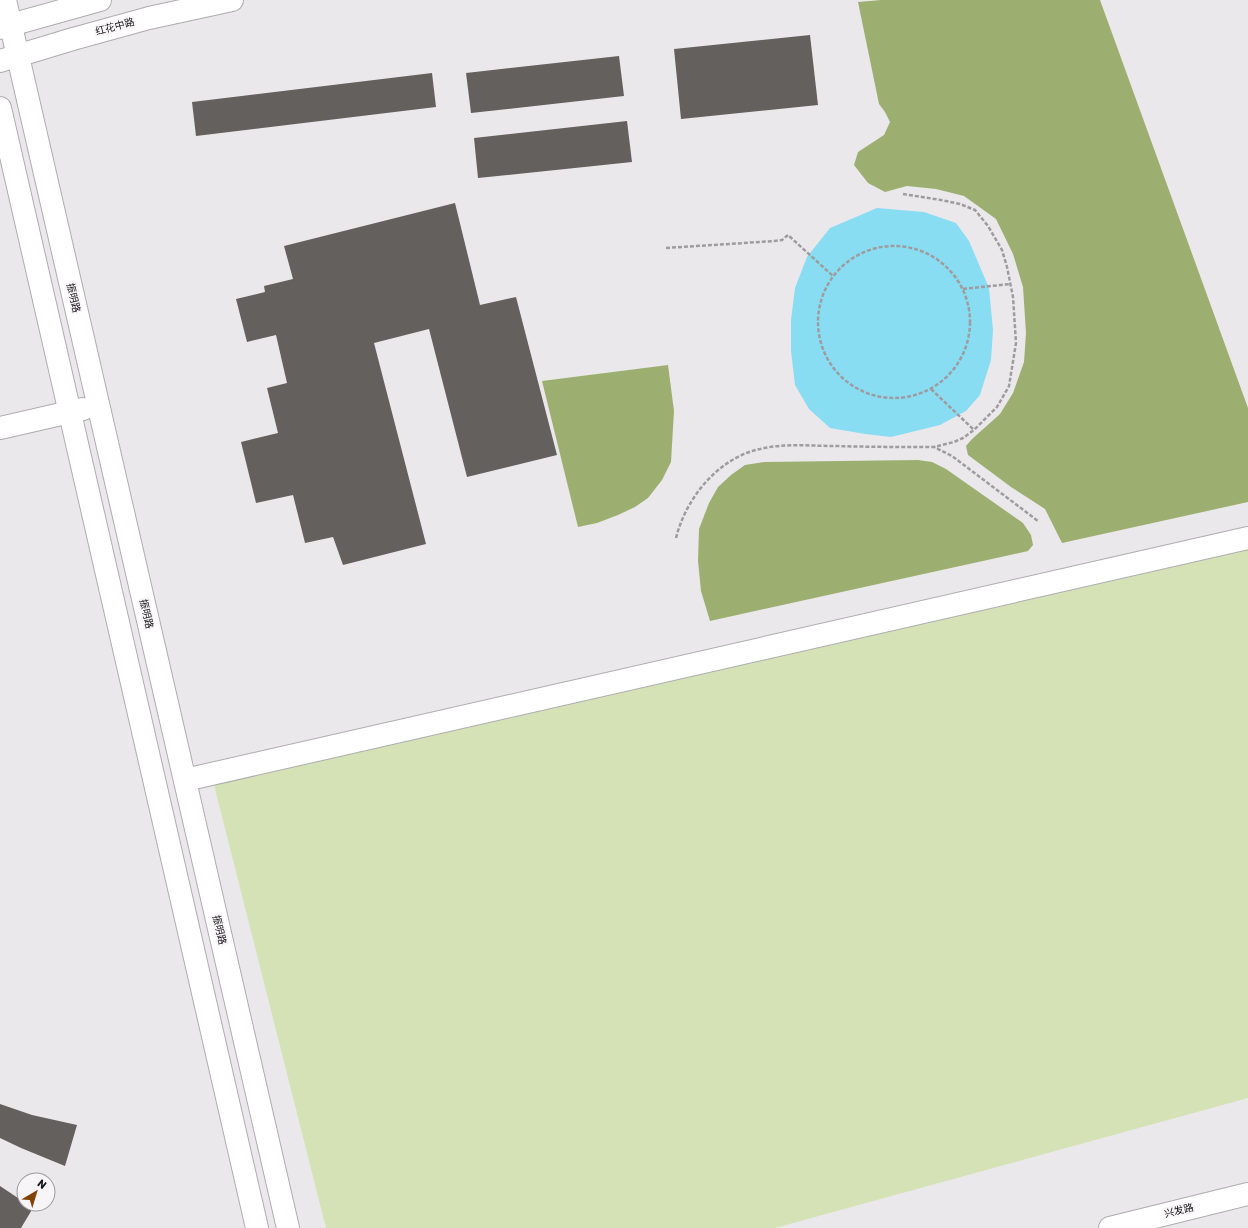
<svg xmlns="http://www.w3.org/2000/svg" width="1248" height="1228" font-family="Rubik,'Noto Sans SC',sans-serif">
<rect width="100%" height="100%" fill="#ebe8eb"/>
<!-- green -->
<path fill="#d4e2b6" d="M1248,546V1098L775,1228H326L213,781Z"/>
<!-- forest -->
<g fill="#9daf70">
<path d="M881,0H1100L1248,408V502L1062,543L1045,509L1011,487L968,455L966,446L972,439L1000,414L1013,393L1024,362L1026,333L1023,287L1013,254L996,219L964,196L936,189L907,186L885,192L868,183L854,165L858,152L884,135L890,122L885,112L879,104L858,2Z"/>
<path d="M668,365L674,411L671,462L662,480L648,498L635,507L618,515L597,523L578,527L542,381Z"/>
<path d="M918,460L932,462L946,469L1023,523L1031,535L1033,545L1028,551L710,621L701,591L698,561L699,529L709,503L718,487L731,475L745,465L764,462Z"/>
</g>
<!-- water -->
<path fill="#88ddf3" d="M877,208L924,212L956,223L969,241L989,288L993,330L991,360L980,395L966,411L940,425L891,437L865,434L830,428L809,409L795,385L791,351V320L795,288L807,257L830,228Z"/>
<!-- building -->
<g fill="#63605e">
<path d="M810,35L818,105L681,119L674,49Z"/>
<path d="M619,56L624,96L471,113L466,73Z"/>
<path d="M432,73L436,107L196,136L192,102Z"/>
<path d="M627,121L632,162L478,178L474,138Z"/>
<path d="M455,203L480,305L516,297L557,455L467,477L429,329L374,343L426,544L343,565L333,537L305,543L293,495L256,503L241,442L278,433L267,388L287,383L276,335L247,342L236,299L265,292L264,286L293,279L284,246Z"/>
<path d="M0,1104L32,1115L77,1125L65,1166L21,1148L0,1138Z"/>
<path d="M0,1186L24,1202V1204H27L33,1208L21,1228H0Z"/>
</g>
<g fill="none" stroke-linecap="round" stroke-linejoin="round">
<!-- minor casing -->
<g stroke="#afacaf" stroke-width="24">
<g id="minor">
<path d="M5,0L288,1228"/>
<path d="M0,28L100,0"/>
<path d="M0,61L73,39L149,18L232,0"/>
<path d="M0,108L257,1228"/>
<path d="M0,428L83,409"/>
<path d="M185,780L1248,538"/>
<path d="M1110,1228L1248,1194"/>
</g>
</g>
<!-- path -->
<g stroke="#9e9c9e" stroke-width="2.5" stroke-dasharray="4 2" stroke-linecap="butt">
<path d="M903,194L941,200L960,204L975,210L988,226L1002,250L1007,267L1013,297L1016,343L1009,386L997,407L974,430L963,438L954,442L934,447"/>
<circle cx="894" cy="322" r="76"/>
<path d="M666,248L775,241L782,240L788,235L833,276"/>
<path d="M963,289L1010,284"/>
<path d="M931,389L974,430"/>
<path d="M676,538C686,498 718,458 760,449C784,443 811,446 836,446C869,447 901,447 934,447L952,456L1038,521"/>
</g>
<!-- minor -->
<use href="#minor" stroke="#fff" stroke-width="22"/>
</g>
<g text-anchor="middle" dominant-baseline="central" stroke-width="4" stroke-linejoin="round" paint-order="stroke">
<!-- street labels -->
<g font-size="10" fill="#171516" stroke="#f8f5f8">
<text transform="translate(115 27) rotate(-15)">红花中路</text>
<text transform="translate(73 298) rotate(77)">振明路</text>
<text transform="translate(146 614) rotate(77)">振明路</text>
<text transform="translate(219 930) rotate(77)">振明路</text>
<text transform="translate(1179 1211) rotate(-14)">兴发路</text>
</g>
</g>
<!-- north arrow -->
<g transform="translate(36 1192) rotate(38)"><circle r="19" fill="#f8f5f8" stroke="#9e9b9e"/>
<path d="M0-3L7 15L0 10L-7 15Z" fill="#824206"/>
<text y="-6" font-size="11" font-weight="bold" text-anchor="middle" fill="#171516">N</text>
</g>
</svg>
